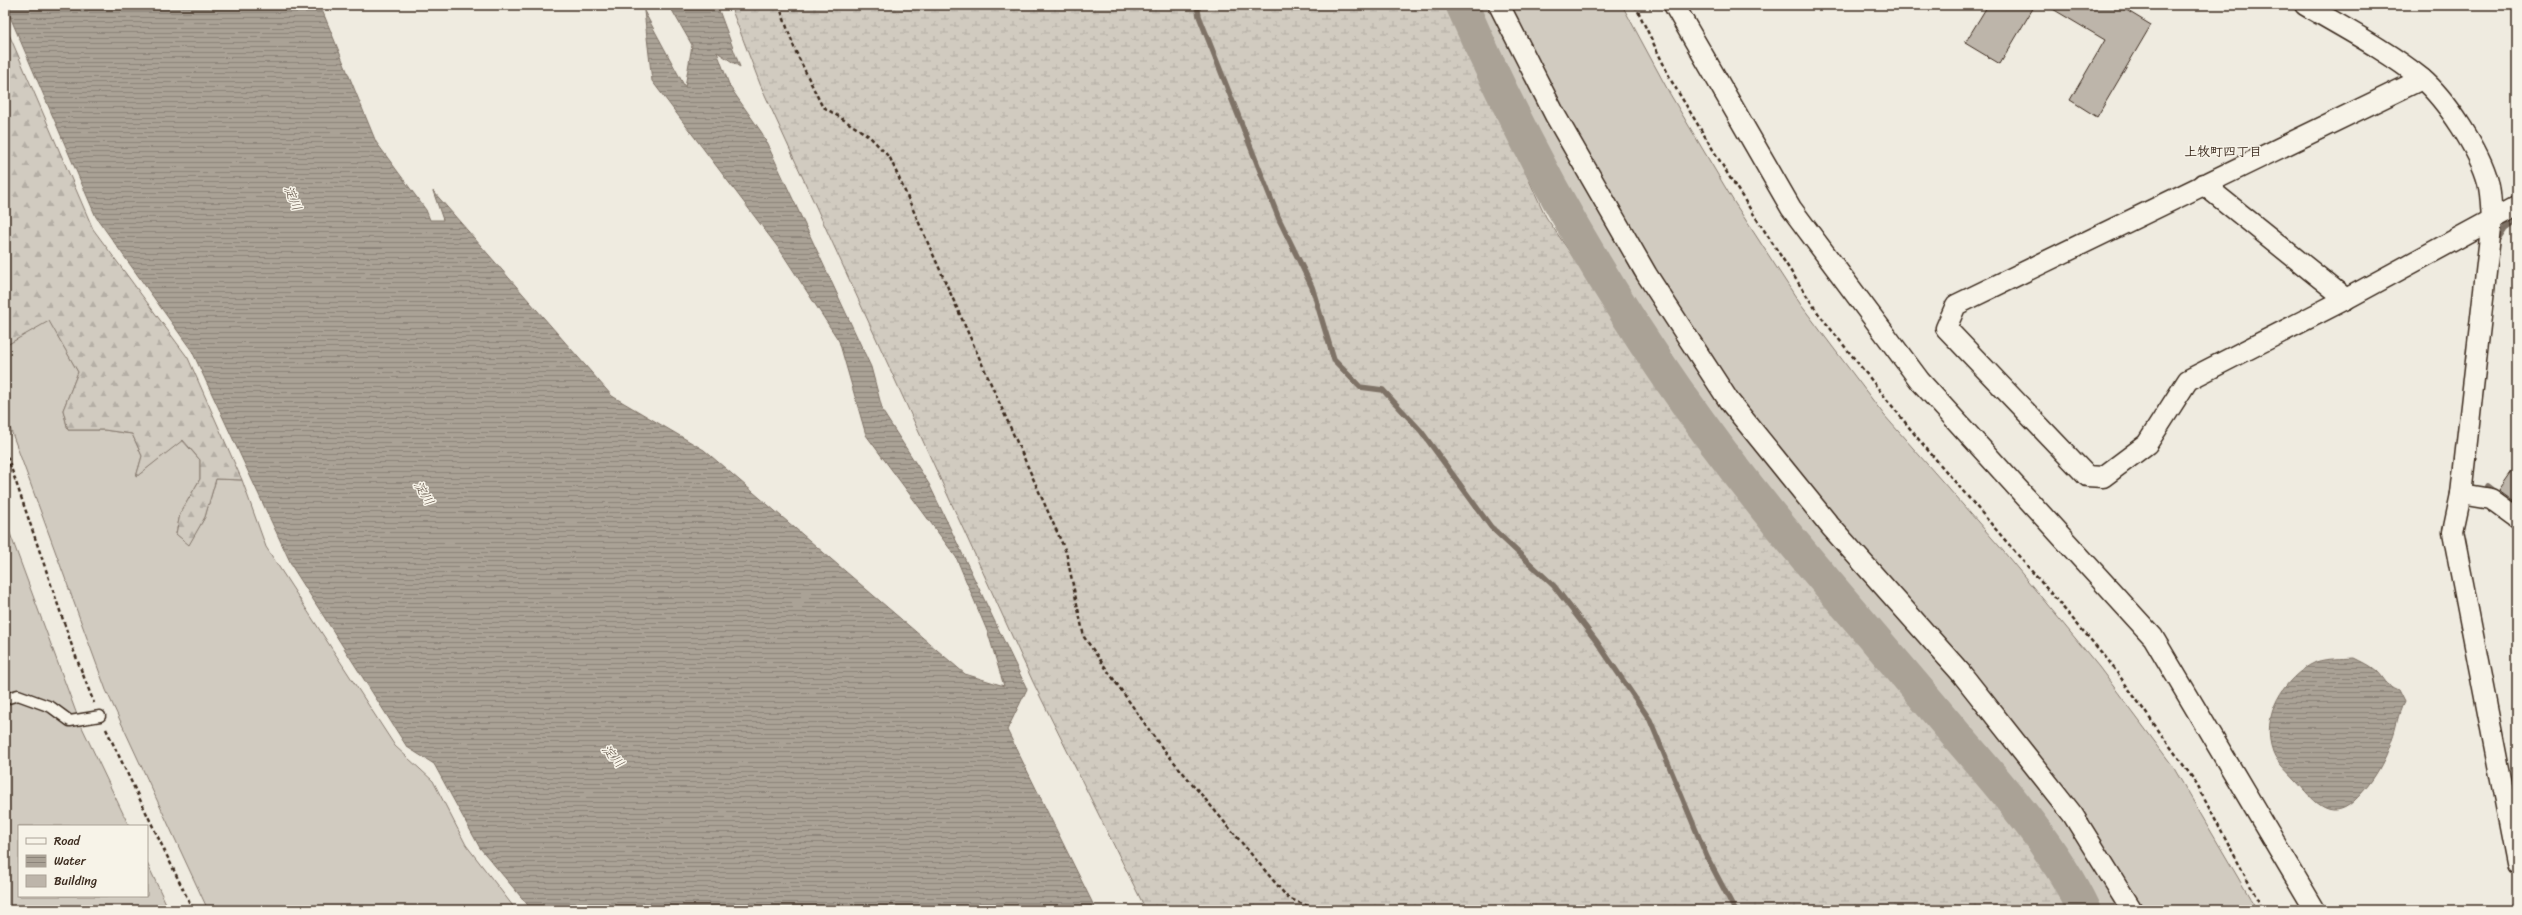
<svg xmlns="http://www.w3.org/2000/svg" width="2522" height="915" font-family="Sriracha,'Klee One',sans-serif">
<defs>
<pattern id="forest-firs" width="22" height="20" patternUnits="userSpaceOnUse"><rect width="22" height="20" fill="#d1cbc0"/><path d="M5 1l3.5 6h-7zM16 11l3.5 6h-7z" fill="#b4aea5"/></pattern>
<pattern id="wetland-marsh" width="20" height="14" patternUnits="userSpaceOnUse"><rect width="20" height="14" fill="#d1cbc0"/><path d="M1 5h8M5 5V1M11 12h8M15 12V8" fill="none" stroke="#b4aea5"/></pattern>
<pattern id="water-rules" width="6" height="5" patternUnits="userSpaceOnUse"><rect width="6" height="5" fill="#aaa296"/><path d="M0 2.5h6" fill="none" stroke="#8c847a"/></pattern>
</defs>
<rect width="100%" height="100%" fill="#efebe0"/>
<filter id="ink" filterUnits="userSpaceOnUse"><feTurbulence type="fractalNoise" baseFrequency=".025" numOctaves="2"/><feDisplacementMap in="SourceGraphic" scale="8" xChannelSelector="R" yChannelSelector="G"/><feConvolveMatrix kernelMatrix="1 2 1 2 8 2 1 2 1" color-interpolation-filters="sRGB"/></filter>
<g filter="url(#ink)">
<!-- grass -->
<g fill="#d1cbc0" stroke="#867a6f">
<path d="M1468,5H1495L1574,163L1634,275L1713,389L1988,717L2083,844L2124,910H2098L2038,820L1893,646L1782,521L1691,403L1632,314L1554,181L1485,46Z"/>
<path d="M1510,5H1622L1670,94L1734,202L1801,305L1884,415L1999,546L2099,667L2172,765L2257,910H2141L1762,432L1675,305L1579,150Z"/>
<path d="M49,320L78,372L63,410L68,430H104L132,434L142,456L136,477L182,440L200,460V479L180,514L176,534L189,544L205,517L216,479L242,480L266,547L395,746L433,781L466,845L516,910H208L106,690L5,414V346Z"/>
<path d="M5,520L80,723L129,826H19V896H147V863L169,910H5Z"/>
</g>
<!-- forest -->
<path fill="url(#forest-firs)" stroke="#867a6f" d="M5,25L93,229L188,358L242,480L216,479L205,517L189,545L176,534L180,514L200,479V460L183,440L136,477L142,456L132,434L104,430H68L63,410L78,372L49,321L5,346Z"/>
<!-- wetland -->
<path fill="url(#wetland-marsh)" stroke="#867a6f" d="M730,5H1448L1546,217L1655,378L1805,574L1993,797L2059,887L2070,910H1146L1033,682L760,84Z"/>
<!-- water -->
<g fill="url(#water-rules)" stroke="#7e7266">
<path d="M5,5H320L376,142L426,210L430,220H443L433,191L612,396L704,450L965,674L1004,686L988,633L956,557L866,435L839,341L780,250L652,81L644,11L685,87L692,45L669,5H717L740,67L717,52L730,87L762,133L819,255L871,367L883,412L929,484L1027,689L1007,730L1096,910H532L480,848L434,764L407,747L293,568L192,351L96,217Z"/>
<path d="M2355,658C2363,662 2370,665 2377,671C2386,680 2384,684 2398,690L2404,702C2397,716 2397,726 2392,739C2385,762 2372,784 2354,801C2329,824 2312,798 2296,781C2289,773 2277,763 2273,752C2260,717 2283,677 2316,662C2327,658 2343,659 2355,658Z"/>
</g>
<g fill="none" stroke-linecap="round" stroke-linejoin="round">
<!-- stream -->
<g stroke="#7e7266" stroke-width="5.5">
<path d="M1197,5L1199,16L1279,219L1312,287L1334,360L1360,387L1383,390L1421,431L1491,527L1554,586L1597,642L1650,720L1707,857L1735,910"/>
<path d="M2497,242L2506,228L2517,220"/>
<path d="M2487,486L2496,493"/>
</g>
<!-- river -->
<path stroke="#aaa296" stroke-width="33" d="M1462,5C1543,191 1650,367 1778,524C1837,596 1898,665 1957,736C2002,788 2055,848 2084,910"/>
</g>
<!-- building -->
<g fill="#bdb5aa" stroke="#3b2a1e">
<path d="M1988,5H2035L2000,64L1965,43Z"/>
<path d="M2046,5H2118L2151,25L2097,117L2070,100L2105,40Z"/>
<path d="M2517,464V503L2499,490Z"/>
</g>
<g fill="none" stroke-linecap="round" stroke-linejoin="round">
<!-- service casing -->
<g stroke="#3b2a1e" stroke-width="13">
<path id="service" d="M5,699L18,695L51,707L70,721L100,716"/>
</g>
<!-- minor casing -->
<g stroke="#3b2a1e" stroke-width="23">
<g id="minor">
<path d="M1499,5L1555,115L1647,275L1729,401L1831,527L1961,673L2073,815L2132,910"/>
<path d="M1674,5L1791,208L1920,381L2153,637L2315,910"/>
<path d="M2305,5C2342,27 2388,51 2421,78C2446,99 2480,151 2488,182C2491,194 2491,207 2492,219L2461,494L2453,532L2517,863"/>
<path d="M2422,79L1956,305L1946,328L2087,476L2103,477L2147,444L2188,380L2346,299L2517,206"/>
<path d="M2203,184L2346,299"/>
<path d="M2461,494L2491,499L2517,518"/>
</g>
</g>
<!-- path -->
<g stroke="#3b2a1e" stroke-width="2.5" stroke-dasharray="4 3" stroke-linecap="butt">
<path d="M779,5L795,50L822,106L869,136L890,158L1066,552L1084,637L1159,744L1288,898L1318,910"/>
<path d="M1635,5L1672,82L1732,181L1818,313L1920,441L2108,660L2197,784L2263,910"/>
<path d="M5,450L73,649L94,703"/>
<path d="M106,729L193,910"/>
</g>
<!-- service -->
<use href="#service" stroke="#f7f3e8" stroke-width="10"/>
<!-- minor -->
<use href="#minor" stroke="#f7f3e8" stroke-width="20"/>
</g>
</g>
<g text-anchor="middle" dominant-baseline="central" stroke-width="3" stroke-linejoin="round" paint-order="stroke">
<!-- neighbourhood labels -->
<g font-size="13" font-weight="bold" fill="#3b2a1e" stroke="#f7f3e8">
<text x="2223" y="151">上牧町四丁目</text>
</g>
<!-- water labels -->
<g font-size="13" font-style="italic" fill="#625448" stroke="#f7f3e8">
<text transform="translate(293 198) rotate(67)">淀川</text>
<text transform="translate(424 493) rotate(58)">淀川</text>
<text transform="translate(613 756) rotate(48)">淀川</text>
</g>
</g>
<!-- margin -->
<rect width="2522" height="915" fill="none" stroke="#f7f3e8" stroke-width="20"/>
<rect x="10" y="10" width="2502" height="895" fill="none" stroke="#3b2a1e" stroke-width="1.5" filter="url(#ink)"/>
<!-- legend -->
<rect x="18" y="825" width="130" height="72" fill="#f7f3e8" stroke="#aca397"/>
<rect x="26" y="838" width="20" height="6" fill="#f7f3e8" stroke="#aca397"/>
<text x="54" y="845" font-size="12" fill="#3b2a1e">Road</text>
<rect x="26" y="855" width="20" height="12" fill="url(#water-rules)" stroke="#aca397"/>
<text x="54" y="865" font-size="12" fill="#3b2a1e">Water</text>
<rect x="26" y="875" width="20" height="12" fill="#bdb5aa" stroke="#aca397"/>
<text x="54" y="885" font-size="12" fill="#3b2a1e">Building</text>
</svg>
